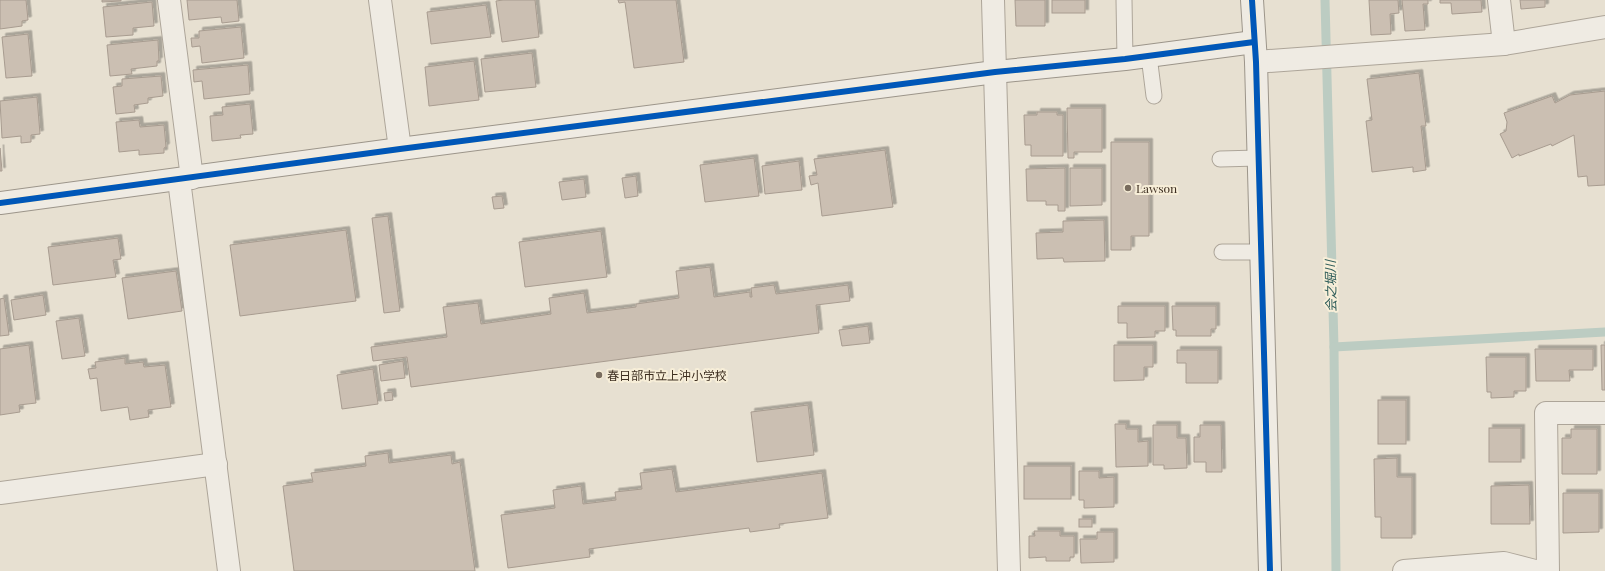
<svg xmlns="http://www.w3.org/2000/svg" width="1605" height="571" font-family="'Playfair Display','Noto Sans JP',serif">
<defs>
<filter id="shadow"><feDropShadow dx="3.5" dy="-3.5" stdDeviation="0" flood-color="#0004"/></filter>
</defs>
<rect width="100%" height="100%" fill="#e7e0d1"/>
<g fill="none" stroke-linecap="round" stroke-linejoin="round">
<!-- stream -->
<g stroke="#bcccc2" stroke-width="9">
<path d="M1325,0L1334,347L1336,571"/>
<path d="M1334,347L1605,332"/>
</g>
</g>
<!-- building -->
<g fill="#cbbfb2" stroke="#a89c90" filter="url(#shadow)">
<path d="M0,0H26L28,20L22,21V26L0,29Z"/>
<path d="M102,0H121V1L102,2Z"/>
<path d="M187,0H237L239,21L222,23L221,17L189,20Z"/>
<path d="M503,0H535L539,37L502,42L496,1Z"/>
<path d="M618,0H676L684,62L634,68L625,2L619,3Z"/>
<path d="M1015,0H1045V26H1016Z"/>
<rect x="1052" y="0" width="33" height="13"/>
<path d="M1369,0H1398L1399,13L1390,14L1391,34L1371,35Z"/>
<path d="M1402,0H1428V4H1423L1425,30L1405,31Z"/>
<path d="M1440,0H1481L1482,12L1452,14L1451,3H1440Z"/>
<path d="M1520,0H1545V7L1521,9Z"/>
<path d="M152,2L154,26L133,28V35L106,37L103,7Z"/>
<path d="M486,5L491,37L431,44L427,12Z"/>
<path d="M241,27L244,58L202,63L200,46L192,47L191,38H199V31Z"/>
<path d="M28,34L32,76L6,78L2,37Z"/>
<path d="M158,40L159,61H157V66L131,69L132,74L110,76L107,45Z"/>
<path d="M532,53L536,87L485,92L481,59Z"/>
<path d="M474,61L479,100L429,106L425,67Z"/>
<path d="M248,65L250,94L204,99L202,81L194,82L193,70Z"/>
<path d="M1419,73L1426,126H1421L1426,170L1413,172V167L1372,172L1366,121L1372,120L1367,79Z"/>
<path d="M161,76L163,96L148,98V103L134,105L135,112L116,114L113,87L122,86V79Z"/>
<path d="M1605,91V185L1588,186L1587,176L1578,177L1574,135L1552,146L1551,144L1519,156V154L1512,158L1500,134L1506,131L1507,122L1504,113L1552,96L1555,103L1570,95Z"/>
<path d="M37,97L40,134L31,135V142L21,143V136L2,138L0,101Z"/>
<path d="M250,104L253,134L240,135L241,138L212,141L210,116L223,115L222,107Z"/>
<path d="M1067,108H1102V152H1074V158H1068Z"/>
<path d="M1037,112H1057V115H1063V156H1031V145H1025L1024,115H1037Z"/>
<path d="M139,120L140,127L164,125L166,147L164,148V153L139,155V150L119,152L116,122Z"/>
<path d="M1111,142H1149V236H1131V250H1111Z"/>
<path d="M0,148L2,171H0Z"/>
<path d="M885,150L893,207L822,216L818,183L811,185L809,176L817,175L814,159Z"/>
<path d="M754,158L759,196L705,202L700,165Z"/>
<path d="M799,161L802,190L765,194L762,166Z"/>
<path d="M1065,168V211H1058V205H1046V201H1027L1026,169Z"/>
<path d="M1070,168H1102V205L1070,206Z"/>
<path d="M636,176L638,196L625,198L622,178Z"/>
<path d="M584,179L586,197L562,200L559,182Z"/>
<path d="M502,196L504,208L494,209L492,197Z"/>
<path d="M388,216L400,311L384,313L372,218Z"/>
<path d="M1104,220L1105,261L1064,262L1063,258L1037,259L1036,233L1063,232V221Z"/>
<path d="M346,230L356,301L240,316L230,245Z"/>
<path d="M601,231L607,277L525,287L519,242Z"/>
<path d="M118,238L121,259L113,260L116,277L53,285L48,247Z"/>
<path d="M710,267L714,297L750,292V297H752L751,288L774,285L776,294L848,285L850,301L816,305L819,333L411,387L407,357L373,361L371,347L447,337L443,307L478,303L481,324L551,314L549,298L584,293L587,313L636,307V304L679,298L676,271Z"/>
<path d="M176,271L182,311L128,319L122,278Z"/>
<path d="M43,295L46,315L14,320L11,300Z"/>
<path d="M4,298L9,335L0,336V299Z"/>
<path d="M1118,306H1165V331H1155V337L1127,338V323H1118Z"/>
<path d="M1172,306H1216V329H1211V336H1176V330H1173Z"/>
<path d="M79,318L85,356L62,359L56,321Z"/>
<path d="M868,326L870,343L842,346L839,330Z"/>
<path d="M29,345L36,403L19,405L20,412L0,415V349Z"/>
<path d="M1114,345H1153V367H1144V380L1114,381Z"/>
<path d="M1601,345H1605V390H1602Z"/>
<path d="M1535,349H1593V370H1569L1570,381H1536Z"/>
<path d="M1177,350H1218V383H1186V363H1177Z"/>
<path d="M1486,357H1526V391H1514V397L1491,398V392H1487Z"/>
<path d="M125,358V364L143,362L144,367L165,365L171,407L148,410L149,417L130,420L128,407L101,411L97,378L90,379L88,369L96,368L95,362Z"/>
<path d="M403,361L405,378L381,381L379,365Z"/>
<path d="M373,369L378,404L342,409L337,375Z"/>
<path d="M392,392L393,400L385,401L384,393Z"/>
<rect x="1378" y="400" width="28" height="44"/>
<path d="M808,405L814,455L757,462L751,412Z"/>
<path d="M1115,424H1126V429H1138V442L1148,441V466L1116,467Z"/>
<path d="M1153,425H1177V438H1186L1187,468L1164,469V465H1153Z"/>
<path d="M1200,425H1221L1222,472H1206V462H1194V437H1200Z"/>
<rect x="1489" y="428" width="32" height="34"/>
<path d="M1571,429H1597V474H1562V438H1571Z"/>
<path d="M388,453L389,463L451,455L452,464L460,462L475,571H294L283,486L313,482L311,473L366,466L365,456Z"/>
<path d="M1397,458V477H1412V538H1381V517H1375L1374,459Z"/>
<rect x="1024" y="466" width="47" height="33"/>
<path d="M672,469L676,492L822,473L828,518L779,524L780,528L750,532L749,528L589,549L590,557L508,568L501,515L555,508L553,490L581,486L583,504L616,500L615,492L642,489L640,473Z"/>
<path d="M1079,471H1099V478L1114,477V507L1084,508V500H1079Z"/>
<path d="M1529,485L1530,524H1491V486Z"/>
<path d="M1563,493H1599V532L1563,533Z"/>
<rect x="1079" y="519" width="13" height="8"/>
<path d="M1034,531H1060V536H1074V557H1070V561H1046V557L1029,558V536H1035Z"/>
<path d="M1097,532H1114V562L1081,563L1080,539H1097Z"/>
</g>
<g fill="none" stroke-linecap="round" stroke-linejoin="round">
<!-- lane casing -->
<g stroke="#ada599" stroke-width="17">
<g id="lane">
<path d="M1124,0L1125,59"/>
<path d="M1149,56L1154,96"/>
<path d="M1220,159L1258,158"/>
<path d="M1222,252H1261"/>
</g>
</g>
<!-- street casing -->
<g stroke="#ada599" stroke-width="24">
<g id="street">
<path d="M169,0L192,178"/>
<path d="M380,0L400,149"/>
<path d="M993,0L1009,571"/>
<path d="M1499,0L1504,44"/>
<path d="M1256,62L1504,44L1605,27"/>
<path d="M179,180L229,571"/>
<path d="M0,493L216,464"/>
<path d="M1404,571L1504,563L1535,571"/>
<path d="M1548,571L1546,413H1605"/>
</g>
</g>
<!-- secondary casing -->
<g stroke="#9c958a" stroke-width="24">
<g id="secondary">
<path d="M1252,0L1256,62L1270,571"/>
<path d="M0,203L400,149L995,72L1125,59L1254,42"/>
</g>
</g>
<!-- lane -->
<use href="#lane" stroke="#efebe3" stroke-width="15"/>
<!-- street -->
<use href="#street" stroke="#efebe3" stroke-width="22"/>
<!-- secondary -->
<use href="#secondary" stroke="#efebe3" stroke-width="22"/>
<!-- cycleway casing -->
<g stroke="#f7eed8" stroke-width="8">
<g id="cycleway">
<path d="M1252,0L1256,62L1270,571"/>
<path d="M0,203L400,149L995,72L1125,59L1254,42"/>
</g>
</g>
<!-- cycleway -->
<use href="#cycleway" stroke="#0057b8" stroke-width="6"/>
</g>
<!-- markers -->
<g fill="#786c5e" stroke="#f7eed8" stroke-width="1.5">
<circle cx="1128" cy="188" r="4"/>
<circle cx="599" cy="375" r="4"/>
</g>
<g text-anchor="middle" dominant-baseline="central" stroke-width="4" stroke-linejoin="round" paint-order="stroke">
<!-- poi labels -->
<g font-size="12" fill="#3d2e20" stroke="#f7eed8" text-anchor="start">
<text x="1136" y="188">Lawson</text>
<text x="607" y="375">春日部市立上沖小学校</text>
</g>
<!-- water labels -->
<g font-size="13" font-style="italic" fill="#2f5d5a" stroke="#f7eed8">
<text transform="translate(1330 286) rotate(-91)">会之堀川</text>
</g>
</g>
</svg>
